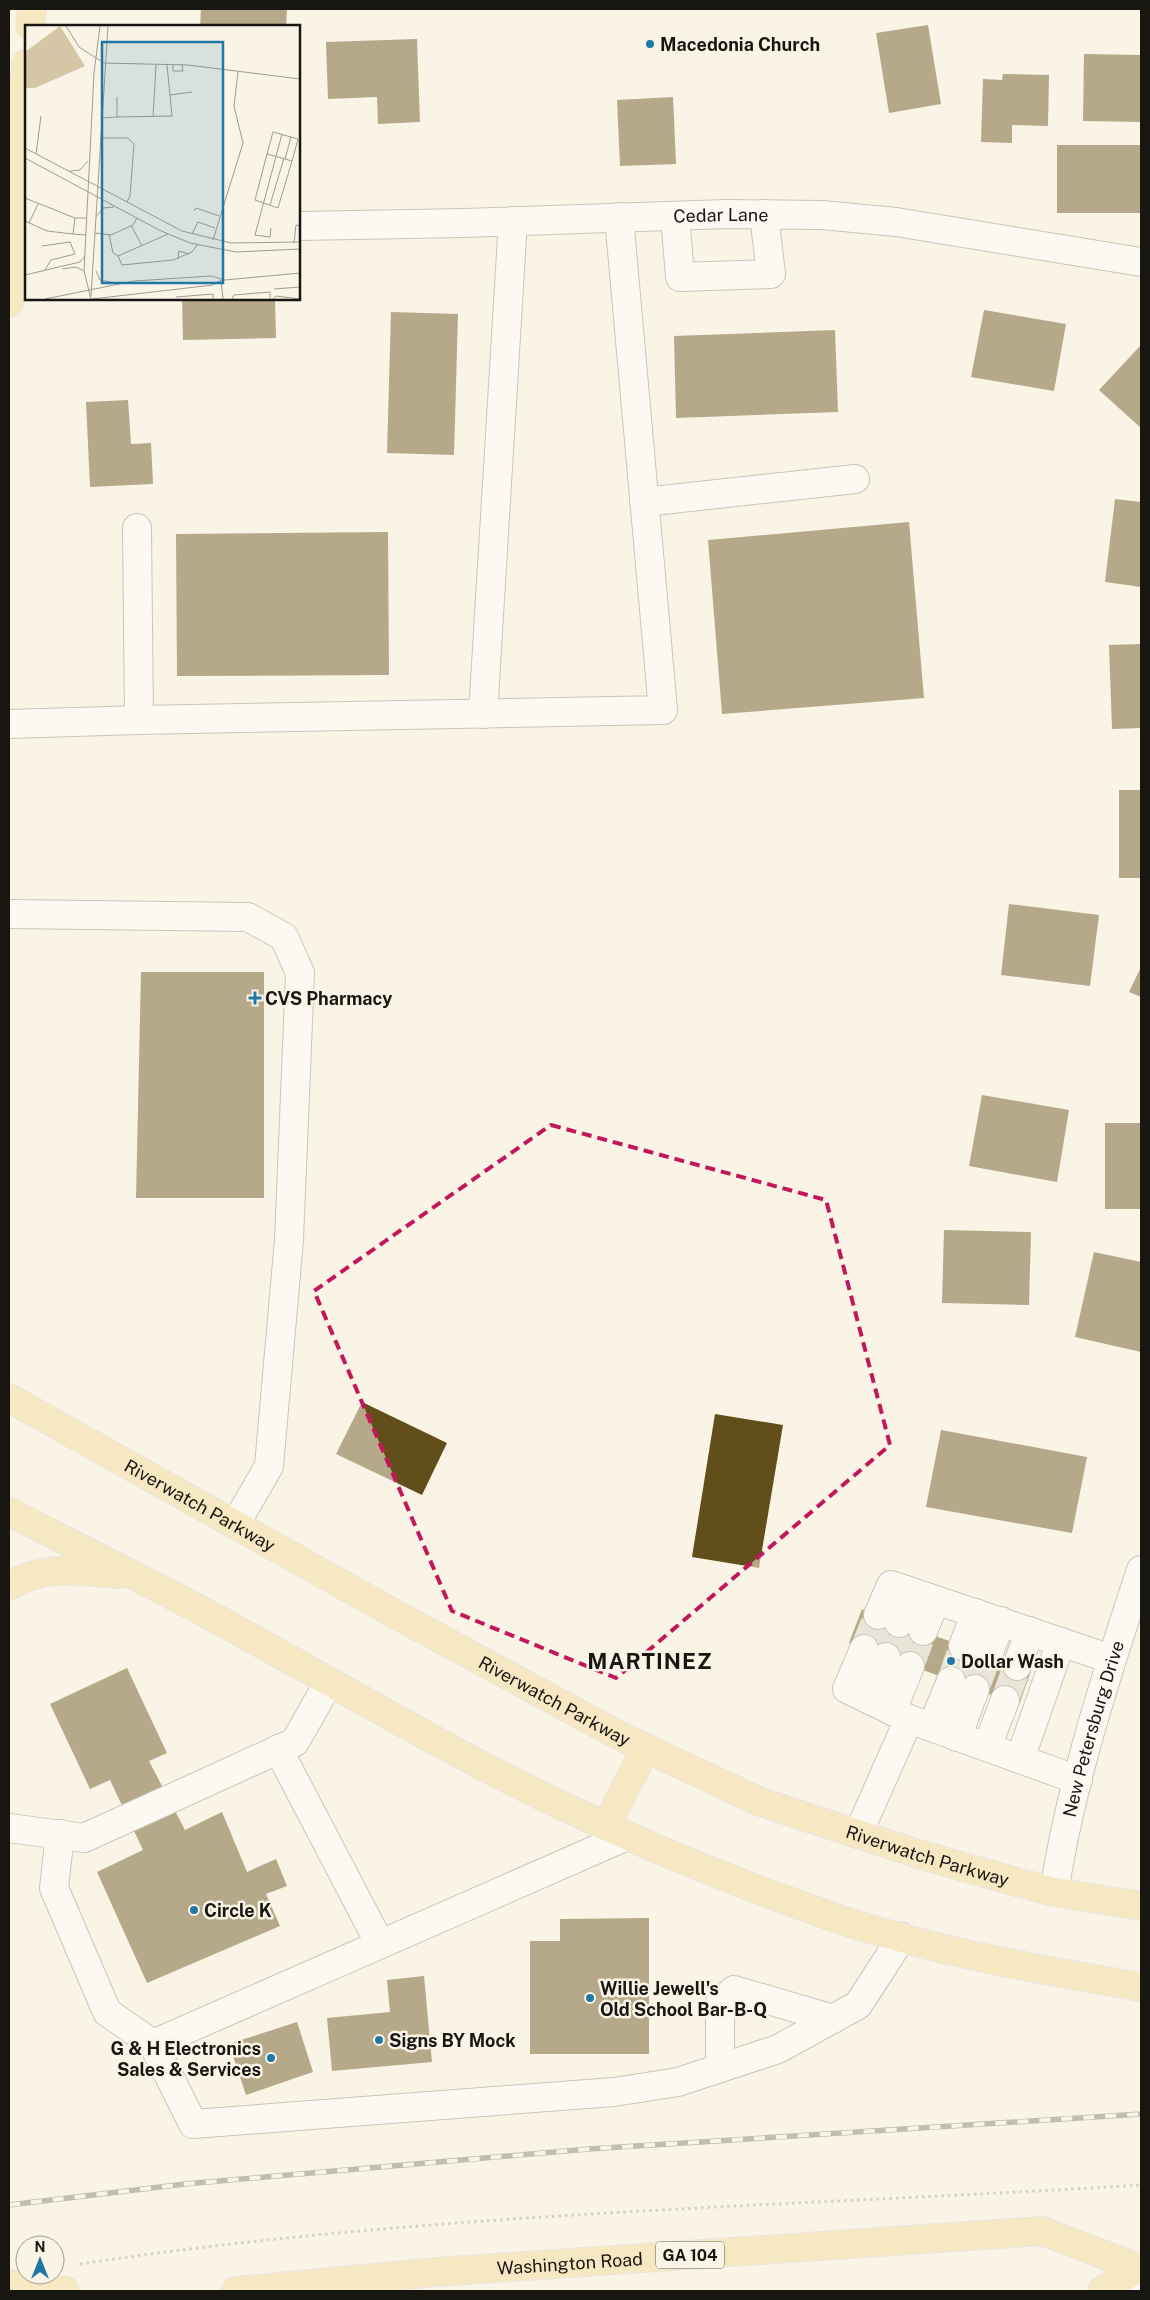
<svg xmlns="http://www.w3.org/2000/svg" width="1150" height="2300" font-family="'Public Sans',sans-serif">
<rect width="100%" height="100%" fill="#faf4e7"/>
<!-- building -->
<g fill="#624e1a">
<path d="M201,9H287L286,26H200Z"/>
<path d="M928,25L941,104L889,113L876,33Z"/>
<path d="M417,39L420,122L378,124L377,97L328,99L326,42Z"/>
<path d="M1084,54L1141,55V122L1083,121Z"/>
<path d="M1003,74L1049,75L1048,126L1012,125V143L981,142L983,79L1002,80Z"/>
<path d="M673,97L676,164L620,166L617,100Z"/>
<rect x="1057" y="145" width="84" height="68"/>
<path d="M182,299H275L276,338L183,340Z"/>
<path d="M984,310L1066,324L1054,391L971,377Z"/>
<path d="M391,312L458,314L454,455L387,453Z"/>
<path d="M835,330L838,412L676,418L674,336Z"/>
<path d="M1141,345V428L1099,390Z"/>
<path d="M128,400L131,444L151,443L153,484L90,487L86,402Z"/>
<path d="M1115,499L1141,502V587L1105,582Z"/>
<path d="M909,522L924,698L722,714L708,540Z"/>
<path d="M388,532L389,675L177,676L176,534Z"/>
<path d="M1141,644V728L1112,729L1109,645Z"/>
<rect x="1119" y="790" width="22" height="88"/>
<path d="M1009,904L1099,915L1090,986L1001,975Z"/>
<path d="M1141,967V997L1129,992Z"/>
<path d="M141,972H264V1198H136Z"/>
<path d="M982,1095L1069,1110L1057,1182L969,1166Z"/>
<rect x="1105" y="1123" width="36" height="86"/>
<path d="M944,1230L1031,1232L1029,1305L942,1303Z"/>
<path d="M1094,1252L1141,1262V1352L1075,1337Z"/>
<path d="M362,1402L447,1443L422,1495L336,1454Z"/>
<path d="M715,1414L783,1425L759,1568L692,1557Z"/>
<path d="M941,1430L1087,1457L1072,1533L926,1507Z"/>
<path d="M862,1609L1031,1671L1019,1705L849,1643Z"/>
<path d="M127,1668L167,1753L149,1761L185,1830L222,1812L247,1872L276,1859L287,1886L266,1894L280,1926L147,1983L97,1872L143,1850L110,1780L90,1789L50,1704Z"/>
<path d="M649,1918V2054H530V1941H560V1919Z"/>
<path d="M424,1976L432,2062L332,2071L327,2018L390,2012L387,1980Z"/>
<path d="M297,2022L313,2072L246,2095L229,2044Z"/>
</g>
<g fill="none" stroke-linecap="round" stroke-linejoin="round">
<!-- minor-tunnel -->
<g stroke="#d8d3c7" stroke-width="28" stroke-dasharray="28 14" stroke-linecap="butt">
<path d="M864,1649L878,1615"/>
<path d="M886,1657L899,1623"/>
<path d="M910,1666L923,1631"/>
<path d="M951,1681L963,1646"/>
<path d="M975,1689L988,1655"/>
<path d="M1005,1700L1017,1666"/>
</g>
<!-- minor casing -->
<g stroke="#928d81" stroke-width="30">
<g id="minor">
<path d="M675,216L680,277L771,274L764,214"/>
<path id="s1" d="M299,226L464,223L726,214L822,215L896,222L1141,262"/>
<path d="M644,502L855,479"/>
<path d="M483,714L513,221"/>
<path d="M139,720L663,710L619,217"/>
<path d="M9,724L139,720L137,528"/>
<path d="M9,914L248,917L284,937L300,973L289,1240L269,1466L235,1525"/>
<path d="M878,1615L891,1585L1111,1659"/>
<path d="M899,1623L912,1592"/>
<path d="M923,1631L936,1600"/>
<path d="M963,1646L976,1613"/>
<path d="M864,1649L847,1689L909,1719"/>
<path d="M988,1655L1001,1621"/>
<path d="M1017,1666L1030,1631"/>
<path d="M868,1699L886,1657"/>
<path d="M892,1711L910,1666"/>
<path d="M932,1727L951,1681"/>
<path d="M957,1737L975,1689"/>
<path d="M987,1747L1005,1700"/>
<path d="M278,1749L380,1944"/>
<path d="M1020,1759L1061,1642"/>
<path d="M9,1828L84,1838L295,1742L329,1682"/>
<path d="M60,1834L54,1888L107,2012L153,2044"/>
<path d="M858,1834L909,1719L1078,1780"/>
<path d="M627,1836L153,2044L193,2124L614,2092L678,2082L778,2049L858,2005L902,1937"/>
<path id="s2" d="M1054,1892C1071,1782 1106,1676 1141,1570"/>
<path d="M720,2068V2003L734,1990L833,2019"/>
<path d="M1137,2269L1140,2291"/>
</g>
</g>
<!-- major casing -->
<g stroke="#d5d5d4" stroke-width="30">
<g id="major">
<path d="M30,26L32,9"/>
<path d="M9,303L13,204L26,64"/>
<path id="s3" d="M9,1398L395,1614L618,1735L758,1801L918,1854L1020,1883L1054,1892L1141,1906"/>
<path d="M9,1512C77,1547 146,1580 213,1617C324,1677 433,1743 546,1798C641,1844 739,1885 839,1919C937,1952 1040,1970 1141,1987"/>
<path d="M9,1586C47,1564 77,1571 119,1574"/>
<path d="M606,1826L646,1748"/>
<path d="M9,2284L65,2291"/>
<path id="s4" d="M236,2291L436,2272L1042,2231L1141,2269"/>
<path d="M1102,2291L1137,2269"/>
</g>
</g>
<!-- path -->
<path stroke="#a8a49a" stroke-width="3" stroke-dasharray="2.5 4" stroke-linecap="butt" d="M80,2264C431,2211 787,2207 1141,2185"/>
<!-- minor -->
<use href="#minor" stroke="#fff" stroke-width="28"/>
<!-- major -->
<use href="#major" stroke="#f4da9a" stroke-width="28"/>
<!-- rail casing -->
<g stroke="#7e7b72" stroke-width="5.5">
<path id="rail" d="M9,2205L185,2184L589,2149L1141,2114"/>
</g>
<!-- rail -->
<use href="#rail" stroke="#faf4e7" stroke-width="4" stroke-dasharray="11" stroke-linecap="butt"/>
</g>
<!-- marked area -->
<path d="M0 0H1150V2300H0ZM551,1125L826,1200L890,1445L616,1678L452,1611L314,1291Z" fill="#faf4e7" fill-opacity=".55" fill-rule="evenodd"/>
<path fill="none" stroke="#c2185b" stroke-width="4" stroke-dasharray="10 6" stroke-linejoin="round" d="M551,1125L826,1200L890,1445L616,1678L452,1611L314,1291Z"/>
<!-- markers -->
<g fill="#2078a7" stroke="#faf4e7" stroke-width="2">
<circle cx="650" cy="44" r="5"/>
<path d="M252.5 990.5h5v5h5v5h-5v5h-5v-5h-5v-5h5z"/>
<circle cx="951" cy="1661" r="5"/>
<circle cx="194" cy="1910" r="5"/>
<circle cx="590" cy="1998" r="5"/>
<circle cx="379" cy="2040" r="5"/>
<circle cx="271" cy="2058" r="5"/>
</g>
<g text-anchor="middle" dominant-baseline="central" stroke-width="5" stroke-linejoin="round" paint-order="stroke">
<!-- shield labels -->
<rect fill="#faf4e7" stroke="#5c5951" stroke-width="1" x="656" y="2241.5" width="68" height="27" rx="4"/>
<g font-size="16" font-weight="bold" fill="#181611">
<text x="690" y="2255">GA 104</text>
</g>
<!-- poi labels -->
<g font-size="18" font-weight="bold" fill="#181611" stroke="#faf4e7" text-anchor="start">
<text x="660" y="44">Macedonia Church</text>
<text x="265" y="998">CVS Pharmacy</text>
<text x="961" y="1661">Dollar Wash</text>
<text x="204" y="1910">Circle K</text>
<text x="600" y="1988">Willie Jewell's<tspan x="600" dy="21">Old School Bar-B-Q</tspan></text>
<text x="389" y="2040">Signs BY Mock</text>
<text x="261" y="2048" text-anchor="end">G &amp; H Electronics<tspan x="261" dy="21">Sales &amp; Services</tspan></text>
</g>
<!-- street labels -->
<g font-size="18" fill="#181611" stroke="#faf4e7">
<text stroke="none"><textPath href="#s1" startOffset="422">Cedar Lane</textPath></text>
<text stroke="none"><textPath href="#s3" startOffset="219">Riverwatch Parkway</textPath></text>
<text stroke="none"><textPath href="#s3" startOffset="624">Riverwatch Parkway</textPath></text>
<text stroke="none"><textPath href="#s2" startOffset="168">New Petersburg Drive</textPath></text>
<text stroke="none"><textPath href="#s3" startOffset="1029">Riverwatch Parkway</textPath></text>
<text stroke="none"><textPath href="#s4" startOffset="335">Washington Road</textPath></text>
</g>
<!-- district labels -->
<g font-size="22" font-weight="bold" letter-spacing="1" fill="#181611" stroke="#faf4e7">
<text x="650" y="1661">MARTINEZ</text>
</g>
</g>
<!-- overview -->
<g transform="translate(25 25)">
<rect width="275" height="275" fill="#faf4e7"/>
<path d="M35,1L60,41L10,63H0V27Z" fill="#d5c7a6"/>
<path fill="none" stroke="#a09b91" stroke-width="1" d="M41,1L54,22L79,38L163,40L275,54M148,40V46H158L157,39M145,70L167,67M92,92L147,91L142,40M128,92L131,40M76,93L92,92V72M75,113H103L109,119L105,171L102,177M0,123L157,206L206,218L275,217M11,129L16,91M242,129L267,136L273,114L248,107L242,129L230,175L253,183L267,136M0,133L134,205L165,218L211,227L275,224M260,134L266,112M45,146L55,145L63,136M0,173L50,193M245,180L259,133M169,186L171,183L194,191M71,192L78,183L89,182M0,196L22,206L48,209M4,198L13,179M106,200L117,221M246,203L245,212L230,210L257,109M70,208L86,210L108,200L112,193M84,209L88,228L93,231M143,209L93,231L97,240L148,235L167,227L172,220M167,209L173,197L190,203M61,210L48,209L50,193H62M188,215L218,118L209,81L213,47M269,218L271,200L275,201M17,221L45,217L50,229L26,235L20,245M153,234L154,226L164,229M37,244L51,242L59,246M71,246L75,255L86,257M0,250L55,237L60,231M196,255L198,274M249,264L275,262M66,271L83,1M151,272L188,269V274M20,274L109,256L186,251L200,255L275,248M66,274L59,246L69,48L75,1M67,274L188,260L196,255M207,274L209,270L245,267V274M248,274L251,271L275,274"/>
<path fill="#2078a7" fill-opacity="0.15" stroke="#2078a7" stroke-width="2.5" d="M77,17H198V258H77Z"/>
<rect width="275" height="275" fill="none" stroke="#181611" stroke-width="2.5"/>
</g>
<!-- border -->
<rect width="1150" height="2300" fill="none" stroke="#181611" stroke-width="20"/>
<!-- north arrow -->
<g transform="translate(40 2260)"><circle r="24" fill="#faf4e7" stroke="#a09b91"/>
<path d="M0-4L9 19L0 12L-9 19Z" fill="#2078a7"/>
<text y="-8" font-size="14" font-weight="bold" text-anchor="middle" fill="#181611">N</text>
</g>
</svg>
